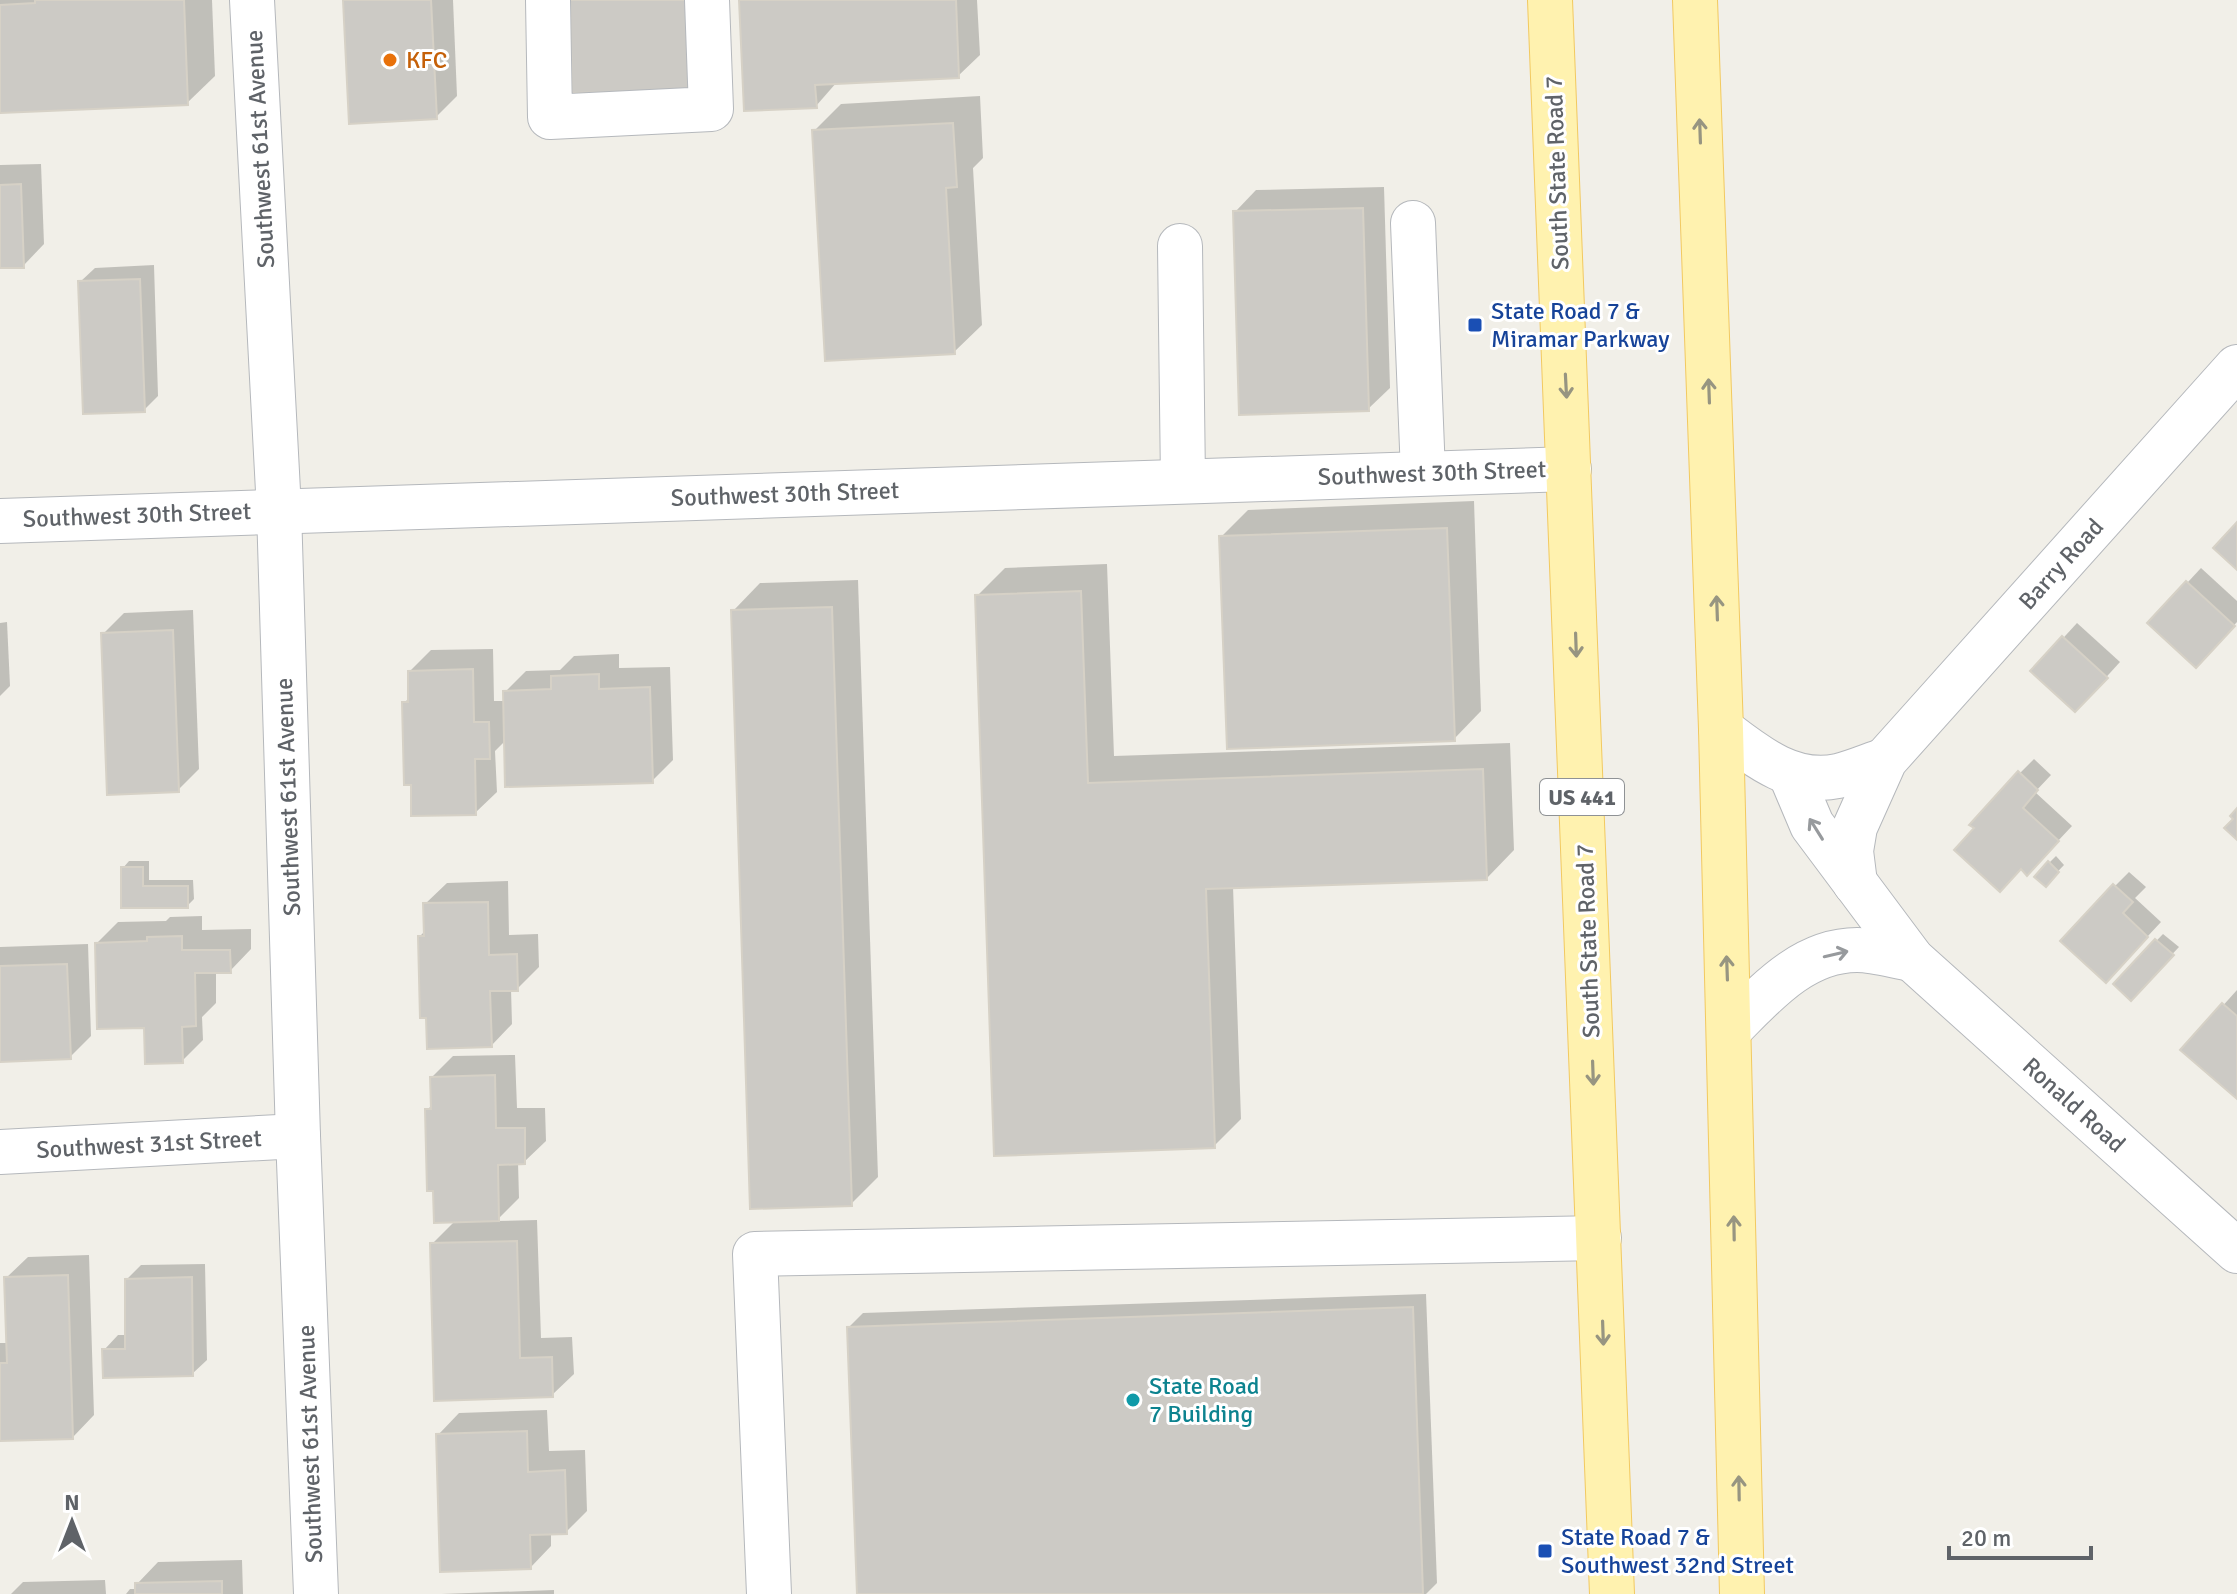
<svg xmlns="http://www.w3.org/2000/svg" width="2237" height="1594" font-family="Signika,sans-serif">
<rect width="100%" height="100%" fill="#f1efe8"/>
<!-- shadow -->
<g fill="#0003">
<path d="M0,0H212L215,76L187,103L0,111Z"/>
<path d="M345,0H453L457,96L436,117Z"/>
<path d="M742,0H977L980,55L958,76L837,82L816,106Z"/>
<path d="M980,96L983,158L973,168L982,325L954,352L814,131L841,104Z"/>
<path d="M41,164L44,244L23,266H0V165Z"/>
<path d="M1384,187L1390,388L1368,409L1235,212L1256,190Z"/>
<path d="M154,265L158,396L144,410L80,282L95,268Z"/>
<path d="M1474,501L1481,711L1454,739L1221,537L1248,510Z"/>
<path d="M1107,564L1114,756L1510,743L1514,850L1487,878L1233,886L1241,1119L1214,1146L977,596L1005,568Z"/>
<path d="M2201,568L2237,601V622L2210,651L2150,623Z"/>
<path d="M858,580L878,1177L851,1204L733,611L760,583Z"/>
<path d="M193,610L199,769L178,790L103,634L124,613Z"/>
<path d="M7,622L10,686L0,696V623Z"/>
<path d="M2077,623L2120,662L2089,696L2033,671Z"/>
<path d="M493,649L494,701H505V692L526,671L560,670L574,656L619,654V668L670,667L673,760L652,781L506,740L495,751L497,792L475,813L413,783L404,703L410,697V671L431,650Z"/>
<path d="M2034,759L2051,775L2035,792L2072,826L2041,859L2021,867L2020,773Z"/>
<path d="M2056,856L2064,865L2045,885L2049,863Z"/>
<path d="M129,861H149V880H193L194,899L187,906H123V868Z"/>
<path d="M2129,872L2146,887L2135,898L2161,922L2120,966L2115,886Z"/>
<path d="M508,881L509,935L538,934L539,967L517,989H511L512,1024L491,1046L420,936L426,930L425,904L447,883Z"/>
<path d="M202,916V930L251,929V949L230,971H216V1003L202,1017L203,1040L182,1061L146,1026L97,943L118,922L166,921L170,917Z"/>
<path d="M2163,934L2179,947L2131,998L2115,984Z"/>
<path d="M88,944L91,1036L70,1057L0,1060V947Z"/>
<path d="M2237,990V1096L2183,1050Z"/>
<path d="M515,1055L517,1108H545L546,1141L524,1162H518L519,1198L496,1221L537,1220L541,1338L572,1337L574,1374L552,1395L436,1399L432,1244L456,1220L427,1110L433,1104L432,1077L453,1056Z"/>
<path d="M89,1255L94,1415L73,1437L0,1439V1343H9L6,1278L28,1257Z"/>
<path d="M205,1264L207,1360L192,1374L104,1350L118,1335H127V1279L141,1265Z"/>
<path d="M1426,1294L1437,1583L1426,1594H859L849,1327L863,1313Z"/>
<path d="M547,1410L549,1451L585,1450L587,1511L566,1532H551V1546L530,1568L438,1435L459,1413Z"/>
<path d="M242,1560L243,1594H126L130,1589H137V1584L158,1562Z"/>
<path d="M105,1580L106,1594H11L23,1582Z"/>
<path d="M554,1590V1594H441Z"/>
</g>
<!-- building -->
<g fill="#cccac5" stroke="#d6d1c6" stroke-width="2">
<path d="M35,0H184L188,105L0,113V5L35,3Z"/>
<path d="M343,0H431L437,119L349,124Z"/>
<path d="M570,0H692L694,91L572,93Z"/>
<path d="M739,0H956L959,78L815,85L817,108L744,111Z"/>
<path d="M953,123L957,187L946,188L955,354L825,361L812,130Z"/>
<path d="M21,184L24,268H0V185Z"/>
<path d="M1363,208L1369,411L1239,415L1233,211Z"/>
<path d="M140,279L145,412L83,414L78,281Z"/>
<path d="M2237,522V570L2213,548Z"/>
<path d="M1447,528L1455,741L1227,749L1219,536Z"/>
<path d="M2186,581L2235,626L2196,668L2147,623Z"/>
<path d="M1081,591L1088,783L1483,769L1487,880L1206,889L1215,1148L994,1156L975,595Z"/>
<path d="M832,607L852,1206L750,1209L731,610Z"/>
<path d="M173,630L179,792L107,795L101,633Z"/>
<path d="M2062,636L2108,678L2075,712L2030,671Z"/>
<path d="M473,669L474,722H489L490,759H475L476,815L411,816V785H404L402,702H408V671Z"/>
<path d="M599,674V689L650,687L653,783L505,787L503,691L551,689V676Z"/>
<path d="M2018,771L2038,790L2023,808L2059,841L2027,876L2021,869L2000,892L1954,850L1974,828L1969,825Z"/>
<path d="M2237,808V840L2224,828L2233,819L2230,816Z"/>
<path d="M2048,861L2059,872L2046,887L2034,877Z"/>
<path d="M121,867H143V886H188V908H121Z"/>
<path d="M2113,884L2133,902L2123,913L2148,937L2106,983L2060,941Z"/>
<path d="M488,902L489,955L517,954L518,991H490L492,1047L427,1049L426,1018H420L418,936H424L423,903Z"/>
<path d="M182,936V950H230L231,973H195L196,1026L182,1027L183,1063L145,1064L144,1028L97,1029L95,943L147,941V937Z"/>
<path d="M2155,939L2174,955L2131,1001L2113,984Z"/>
<path d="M67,964L71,1059L0,1062V966Z"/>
<path d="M2222,1003L2237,1016V1099L2180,1050Z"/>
<path d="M495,1075L496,1128H525V1164L498,1165L499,1221L434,1223L433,1191H427L425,1109H431L430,1077Z"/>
<path d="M517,1241L520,1358L552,1357L553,1397L434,1401L430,1243Z"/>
<path d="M68,1275L73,1439L0,1441V1363H7L4,1277Z"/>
<path d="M192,1277L193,1376L103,1378L102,1349H125V1279Z"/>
<path d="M1413,1307L1423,1594H857L847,1327Z"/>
<path d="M527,1431L528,1472L565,1470L567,1534L530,1535L531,1569L440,1572L436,1434Z"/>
<path d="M222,1581V1594H135V1583Z"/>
</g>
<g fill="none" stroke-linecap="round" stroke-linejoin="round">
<!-- minor casing -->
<g stroke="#b5b8bc" stroke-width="46">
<g id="minor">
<path d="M252,0L279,510L298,1136L316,1594"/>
<path d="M548,0L550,117L711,109L707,0"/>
<path d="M1413,223L1423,473"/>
<path d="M1180,246L1183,481"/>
<path d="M0,521L1569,469"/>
<path d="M1721,729C1755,755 1792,786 1838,776C1854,772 1870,765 1885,760"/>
<path d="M1790,773L1812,825L1912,959L2237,1251"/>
<path d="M1855,883L1851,851L1855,827L1885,760L2237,367"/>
<path d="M1729,1030C1764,995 1802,950 1857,950C1874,950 1894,956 1912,959"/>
<path d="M0,1152L298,1136"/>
<path d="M769,1594L755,1254L1599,1238"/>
</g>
</g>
<!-- major casing -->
<g stroke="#f2c960" stroke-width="46">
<g id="major">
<path d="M1550,0L1612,1594"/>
<path d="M1695,0L1721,729L1742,1594"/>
</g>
</g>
<!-- minor -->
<use href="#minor" stroke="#fff" stroke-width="44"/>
<!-- major -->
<use href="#major" stroke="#fff2af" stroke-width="44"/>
</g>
<!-- one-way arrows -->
<defs><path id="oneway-shaft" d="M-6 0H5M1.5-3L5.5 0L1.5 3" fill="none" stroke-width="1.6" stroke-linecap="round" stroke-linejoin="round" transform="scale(2)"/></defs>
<g stroke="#979581">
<use href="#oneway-shaft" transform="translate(1700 131) rotate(-92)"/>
<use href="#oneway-shaft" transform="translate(1566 386) rotate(87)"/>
<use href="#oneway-shaft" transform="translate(1709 391) rotate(-92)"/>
<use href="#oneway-shaft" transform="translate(1717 608) rotate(-92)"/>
<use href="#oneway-shaft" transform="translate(1576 645) rotate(88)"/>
<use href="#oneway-shaft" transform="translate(1727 968) rotate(-92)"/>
<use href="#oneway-shaft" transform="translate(1593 1073) rotate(88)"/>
<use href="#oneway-shaft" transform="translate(1734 1228) rotate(-91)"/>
<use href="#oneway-shaft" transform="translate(1603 1333) rotate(88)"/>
<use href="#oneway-shaft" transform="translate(1739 1488) rotate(-91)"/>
</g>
<g stroke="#979a9d">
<use href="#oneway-shaft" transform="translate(1816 829) rotate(-122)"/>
<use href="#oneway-shaft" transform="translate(1836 954) rotate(-13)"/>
</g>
<!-- markers -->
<circle fill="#e8710a" stroke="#fff" stroke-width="3" cx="390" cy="60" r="8"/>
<g fill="#1a4fb4" stroke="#fff" stroke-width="3">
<rect x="1467" y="317" width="16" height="16" rx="4"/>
<rect x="1537" y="1543" width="16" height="16" rx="4"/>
</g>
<circle fill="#0f9aa8" stroke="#fff" stroke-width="3" cx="1133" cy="1400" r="8"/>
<g text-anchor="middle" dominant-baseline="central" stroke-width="6" stroke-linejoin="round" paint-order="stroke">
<!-- shield labels -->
<rect fill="#fff" stroke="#8f9295" stroke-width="2" x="1540" y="779" width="84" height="36" rx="6"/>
<g font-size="22" font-weight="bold" fill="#5f6368">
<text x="1582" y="797">US 441</text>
</g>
<!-- food labels -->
<g font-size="24" fill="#c56008" stroke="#fff" text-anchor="start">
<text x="406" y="60">KFC</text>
</g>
<!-- street labels -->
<g font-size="24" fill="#5f6368" stroke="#fff">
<text transform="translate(260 149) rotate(-93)">Southwest 61st Avenue</text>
<text transform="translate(1557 173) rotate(-92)">South State Road 7</text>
<text transform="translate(1432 473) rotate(-2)">Southwest 30th Street</text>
<text transform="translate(785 494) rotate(-2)">Southwest 30th Street</text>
<text transform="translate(137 515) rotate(-2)">Southwest 30th Street</text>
<text transform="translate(2061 564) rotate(-48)">Barry Road</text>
<text transform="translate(288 797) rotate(-92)">Southwest 61st Avenue</text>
<text transform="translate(1588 941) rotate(-92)">South State Road 7</text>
<text transform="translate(2074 1105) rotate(42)">Ronald Road</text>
<text transform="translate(149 1144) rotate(-3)">Southwest 31st Street</text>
<text transform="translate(310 1444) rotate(-92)">Southwest 61st Avenue</text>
</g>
<!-- transit labels -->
<g font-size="24" fill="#164399" stroke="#fff" text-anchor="start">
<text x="1491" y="311">State Road 7 &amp;<tspan x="1491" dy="28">Miramar Parkway</tspan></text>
<text x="1561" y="1537">State Road 7 &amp;<tspan x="1561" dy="28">Southwest 32nd Street</tspan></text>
</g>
<!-- culture labels -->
<g font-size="24" fill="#0d838f" stroke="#fff" text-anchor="start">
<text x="1149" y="1386">State Road<tspan x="1149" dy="28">7 Building</tspan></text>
</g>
</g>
<!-- north arrow -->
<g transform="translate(72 1522)" stroke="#ffffff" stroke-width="6" paint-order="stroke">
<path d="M0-6L14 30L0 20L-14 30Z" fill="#5f6368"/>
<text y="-12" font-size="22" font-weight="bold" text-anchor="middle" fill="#5f6368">N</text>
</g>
<!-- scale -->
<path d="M1949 1546v12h142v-12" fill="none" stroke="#5f6368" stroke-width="4"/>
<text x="1961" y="1546" font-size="24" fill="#5f6368" stroke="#ffffff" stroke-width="6" paint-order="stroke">20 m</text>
</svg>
